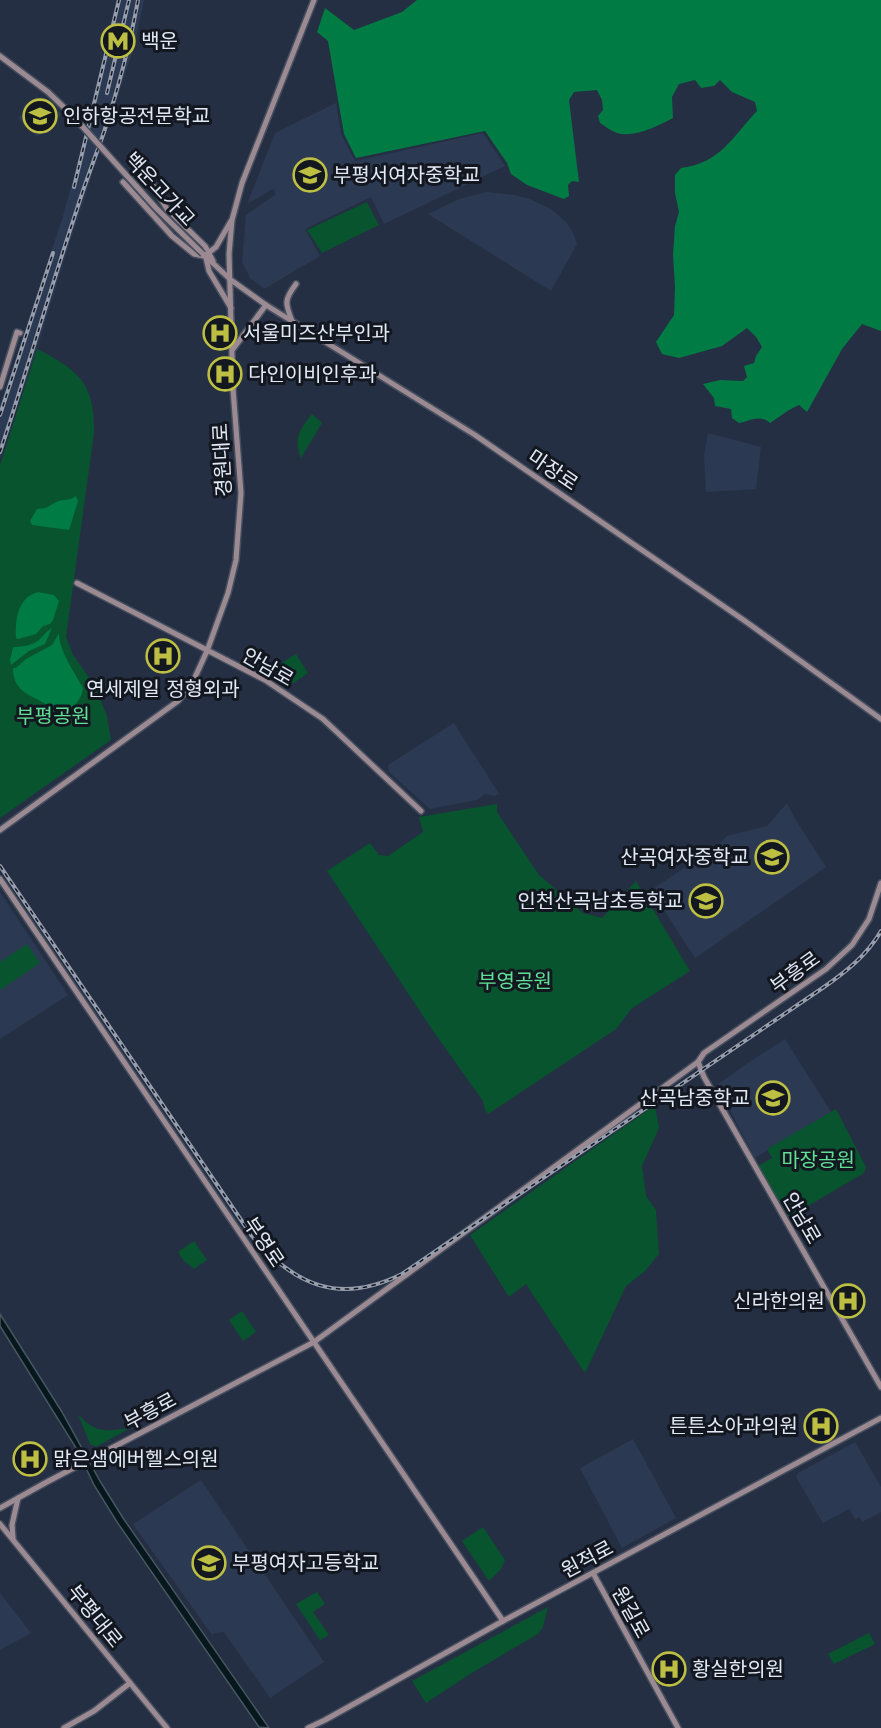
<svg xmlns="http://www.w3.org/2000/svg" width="881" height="1728" font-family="'DejaVu Sans','Noto Sans KR',sans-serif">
<rect width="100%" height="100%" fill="#252f43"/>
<!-- built -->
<g fill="#2b3952">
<path d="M116,0H144L134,47L65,257L39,342L0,459V405L63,216L87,128Z"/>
<path d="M41,97L62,114L37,137L18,118Z"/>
<path d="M336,103L341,134L355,161L483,133L505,166L384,224L371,197L305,229L320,256L264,289L250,278L242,262L246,215L276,194L273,189L247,204L275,133Z"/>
<path d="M486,192L514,195L530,199L551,209L566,222L573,232L577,244L551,291L428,214L459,199Z"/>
<path d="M708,433L761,447L756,489L706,492L704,456Z"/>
<path d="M454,723L499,794L495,796L485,794L477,800L430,809L389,772L388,765Z"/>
<path d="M787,803L794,817L826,867L695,958L651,890L716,847L727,836L767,826Z"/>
<path d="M0,892L68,995L0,1039Z"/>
<path d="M785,1039L831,1112L755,1158L717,1085L746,1064Z"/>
<path d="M633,1439L676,1518L622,1548L580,1468Z"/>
<path d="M855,1442L881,1487V1512L862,1522L860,1517L855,1519L849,1509L823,1523L796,1477L798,1473Z"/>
<path d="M201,1480L324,1662L270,1698L224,1632L215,1633L212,1635L133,1524Z"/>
<path d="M0,1593L31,1633L0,1650Z"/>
</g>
<!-- green -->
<g fill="#07542e">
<path d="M367,202L379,225L322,253L307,230Z"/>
<path d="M37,349C79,370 95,384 94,433L66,637L73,655L95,686L107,716L111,740L0,818V465Z"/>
<path d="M312,414L322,423L301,458C293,437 300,430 312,414Z"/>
<path d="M296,654L308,673L292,684L280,664Z"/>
<path d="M497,804V812L539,875L583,913L602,918L636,881L690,971L631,1009L616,1029L488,1114L485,1110L483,1101L431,1028L327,871L370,843L379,855L388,856L423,832L419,817Z"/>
<path d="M27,944L40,963L0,990V962Z"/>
<path d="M655,1105L659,1128L642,1166L646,1196L656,1210L659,1254L645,1271L626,1286L585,1373L526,1284L509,1297L470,1235Z"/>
<path d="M836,1109L866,1167L864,1173L791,1216H787L758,1166L772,1158L767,1149Z"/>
<path d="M194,1241L207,1260L194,1269L183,1260L178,1252Z"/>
<path d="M242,1311L256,1332L243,1341L229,1320Z"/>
<path d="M78,1414C95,1434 106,1431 130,1428L96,1447L90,1444Z"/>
<path d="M483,1527L505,1560L501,1569L489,1581L462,1541Z"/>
<path d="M317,1592L325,1604L313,1612L329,1635L320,1640L296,1604Z"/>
<path d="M548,1607L543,1627L538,1634L475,1671L426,1703L412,1681Z"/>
<path d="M869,1633L875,1644L834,1664L828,1654Z"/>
</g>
<!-- forest -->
<g fill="#007b44">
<path d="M417,0H881V331L862,324L842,349L807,412L799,405L789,410L770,423C760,414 750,421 739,423L732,418L731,409L715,406L714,398L703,384L720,380L743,381L747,377L744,366L754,363L756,356L762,347L756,337L747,328L722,346L679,358L662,354L656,342L674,315L675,288L673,255L675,226L679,212L675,193V175L681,168C721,163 732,137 757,111L755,102L732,92L720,80L714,86L701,88L695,80L679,84L672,97L673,118C658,126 635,138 617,133C611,131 605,126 600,123L598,116L603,110L602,100L597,90L574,92L569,100L579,182L572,181L568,185L569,196L564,199L527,185L511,174L507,163L485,131L356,158L344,134L328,41L317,32L325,8L354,30L402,12Z"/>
<path d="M76,496L78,501L69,530L32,525L30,521L37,509C50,508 46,507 56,502C63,499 70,501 76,496Z"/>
<path d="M38,592L54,595L59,601L53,620L50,624L43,626L36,634L18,639L16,638C15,620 18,597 38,592Z"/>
<path d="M52,628L45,644L29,651L11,665L10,660L13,647C22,647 35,645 41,638C45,634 47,631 52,628Z"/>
<path d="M59,633C58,649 75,673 83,688C81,706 64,712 51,722L49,721L47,705C30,694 13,692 13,668H16L26,659L52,645Z"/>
</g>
<!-- water -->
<path fill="#06171d" stroke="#48565e" stroke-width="1.5" d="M0,1314L62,1412L100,1481L123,1518L269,1728L259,1727L117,1522L94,1485L78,1451L0,1326Z"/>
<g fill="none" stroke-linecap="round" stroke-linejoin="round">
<!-- secondary casing -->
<g stroke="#454e5e" stroke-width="8">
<g id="secondary">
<path d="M0,56L48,92L73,116"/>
<path d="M141,159L145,165L154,188L167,209L205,246L213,261"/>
<path d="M123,182L172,236L194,254L204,256"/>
<path d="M203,254L231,280L266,305L475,435L745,621L881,719"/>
<path d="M207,254L216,247L231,221"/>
<path d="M206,258L209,271L231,308"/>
<path d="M292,321C285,303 284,300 296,284"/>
<path d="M233,349L266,305"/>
<path d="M0,387L17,332L20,333"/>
<path d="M77,583L265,680L323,719L421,811"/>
<path d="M0,830L178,701L191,686L207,651L228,593L236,560L241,493L233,389L229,254L232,220L242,183L314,0"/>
<path d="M0,879L503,1621"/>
<path d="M698,1062L704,1077L881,1387"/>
<path d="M0,1508L45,1483L314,1342L698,1062L704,1053L826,969L852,945L869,919L881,883"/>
<path d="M0,1524L167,1728"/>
<path d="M13,1538L12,1525L18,1498"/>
<path d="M593,1573L678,1728"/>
<path d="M64,1728L94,1711L130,1683"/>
<path d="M308,1728L325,1720L503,1621L881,1418"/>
</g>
</g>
<!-- secondary -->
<use href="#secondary" stroke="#9c8a92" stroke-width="5"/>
<!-- rail casing -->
<g stroke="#969eae" stroke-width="4">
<g id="rail">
<path d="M107,93L129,0"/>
<path d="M74,187L119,0"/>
<path d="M0,415L53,253"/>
<path d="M0,452C27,371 50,290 77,209C85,183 95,158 104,132C118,89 130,45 138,0"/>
<path d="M0,866L252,1236C295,1286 340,1305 402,1274L824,987C847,971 867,955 881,931"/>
</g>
</g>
<!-- rail -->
<use href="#rail" stroke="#131720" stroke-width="1.5" stroke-dasharray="4.5" stroke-linecap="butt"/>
<!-- secondary-bridge casing -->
<g stroke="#454e5e" stroke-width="8" stroke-linecap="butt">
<path id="secondary-bridge" d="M73,116L156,208L203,254"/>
</g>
<!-- secondary-bridge -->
<use href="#secondary-bridge" stroke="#9c8a92" stroke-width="5"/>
</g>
<!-- icons -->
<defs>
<g id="metro-ring" transform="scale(1.725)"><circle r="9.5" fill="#131720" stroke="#bdbf43" stroke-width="1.5"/><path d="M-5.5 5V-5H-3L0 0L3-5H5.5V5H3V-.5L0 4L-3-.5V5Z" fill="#bdbf43"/></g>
<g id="university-ring" transform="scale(1.725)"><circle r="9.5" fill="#131720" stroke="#bdbf43" stroke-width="1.5"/><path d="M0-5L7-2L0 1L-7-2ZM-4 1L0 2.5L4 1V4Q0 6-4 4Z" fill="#bdbf43"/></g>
<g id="school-ring" transform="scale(1.725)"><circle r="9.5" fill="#131720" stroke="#bdbf43" stroke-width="1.5"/><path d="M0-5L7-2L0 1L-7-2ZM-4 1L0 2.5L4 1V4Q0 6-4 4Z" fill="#bdbf43"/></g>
<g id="hospital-ring" transform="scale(1.725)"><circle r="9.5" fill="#131720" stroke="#bdbf43" stroke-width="1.5"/><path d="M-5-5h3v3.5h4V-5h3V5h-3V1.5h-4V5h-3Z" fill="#bdbf43"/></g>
</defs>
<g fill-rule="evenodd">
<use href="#metro-ring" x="118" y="41"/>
<use href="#university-ring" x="40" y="116"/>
<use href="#school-ring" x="310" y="175"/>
<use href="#hospital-ring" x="220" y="333"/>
<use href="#hospital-ring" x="225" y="374"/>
<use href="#hospital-ring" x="163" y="656"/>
<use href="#school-ring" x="772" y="857"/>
<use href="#school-ring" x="706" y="901"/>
<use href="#school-ring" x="773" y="1098"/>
<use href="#hospital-ring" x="848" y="1301"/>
<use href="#hospital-ring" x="821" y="1426"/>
<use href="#hospital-ring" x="30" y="1459"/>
<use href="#school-ring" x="209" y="1563"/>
<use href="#hospital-ring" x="669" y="1669"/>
</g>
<g text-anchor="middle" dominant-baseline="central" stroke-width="6" stroke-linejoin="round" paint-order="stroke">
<!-- poi labels -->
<g font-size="20" fill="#e2e9f6" stroke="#131720" text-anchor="start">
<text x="141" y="41">백운</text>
<text x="63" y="116">인하항공전문학교</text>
<text x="333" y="175">부평서여자중학교</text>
<text x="243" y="333">서울미즈산부인과</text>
<text x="248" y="374">다인이비인후과</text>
<text x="163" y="689" text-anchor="middle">연세제일 정형외과</text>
<text x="749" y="857" text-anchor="end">산곡여자중학교</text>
<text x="683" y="901" text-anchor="end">인천산곡남초등학교</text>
<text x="750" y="1098" text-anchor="end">산곡남중학교</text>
<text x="825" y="1301" text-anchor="end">신라한의원</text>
<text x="798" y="1426" text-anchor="end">튼튼소아과의원</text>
<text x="53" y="1459">맑은샘에버헬스의원</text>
<text x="232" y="1563">부평여자고등학교</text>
<text x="692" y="1669">황실한의원</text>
</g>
<!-- street labels -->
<g font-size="20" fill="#e2e9f6" stroke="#131720">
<text transform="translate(160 189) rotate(47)">백운고가교</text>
<text transform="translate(222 460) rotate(-93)">경원대로</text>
<text transform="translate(553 470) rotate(34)">마장로</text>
<text transform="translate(268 667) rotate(30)">안남로</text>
<text transform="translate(795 972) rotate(-36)">부흥로</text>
<text transform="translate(802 1218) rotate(60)">안남로</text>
<text transform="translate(264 1242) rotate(56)">부영로</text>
<text transform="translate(150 1411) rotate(-28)">부흥로</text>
<text transform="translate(587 1559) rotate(-28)">원적로</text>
<text transform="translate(631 1612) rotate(61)">원길로</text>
<text transform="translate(95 1616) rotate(51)">부평대로</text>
</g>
<!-- park labels -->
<g font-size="20" fill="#5fe094" stroke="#131720">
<text x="53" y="716">부평공원</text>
<text x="515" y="981">부영공원</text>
<text x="818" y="1160">마장공원</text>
</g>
</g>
</svg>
